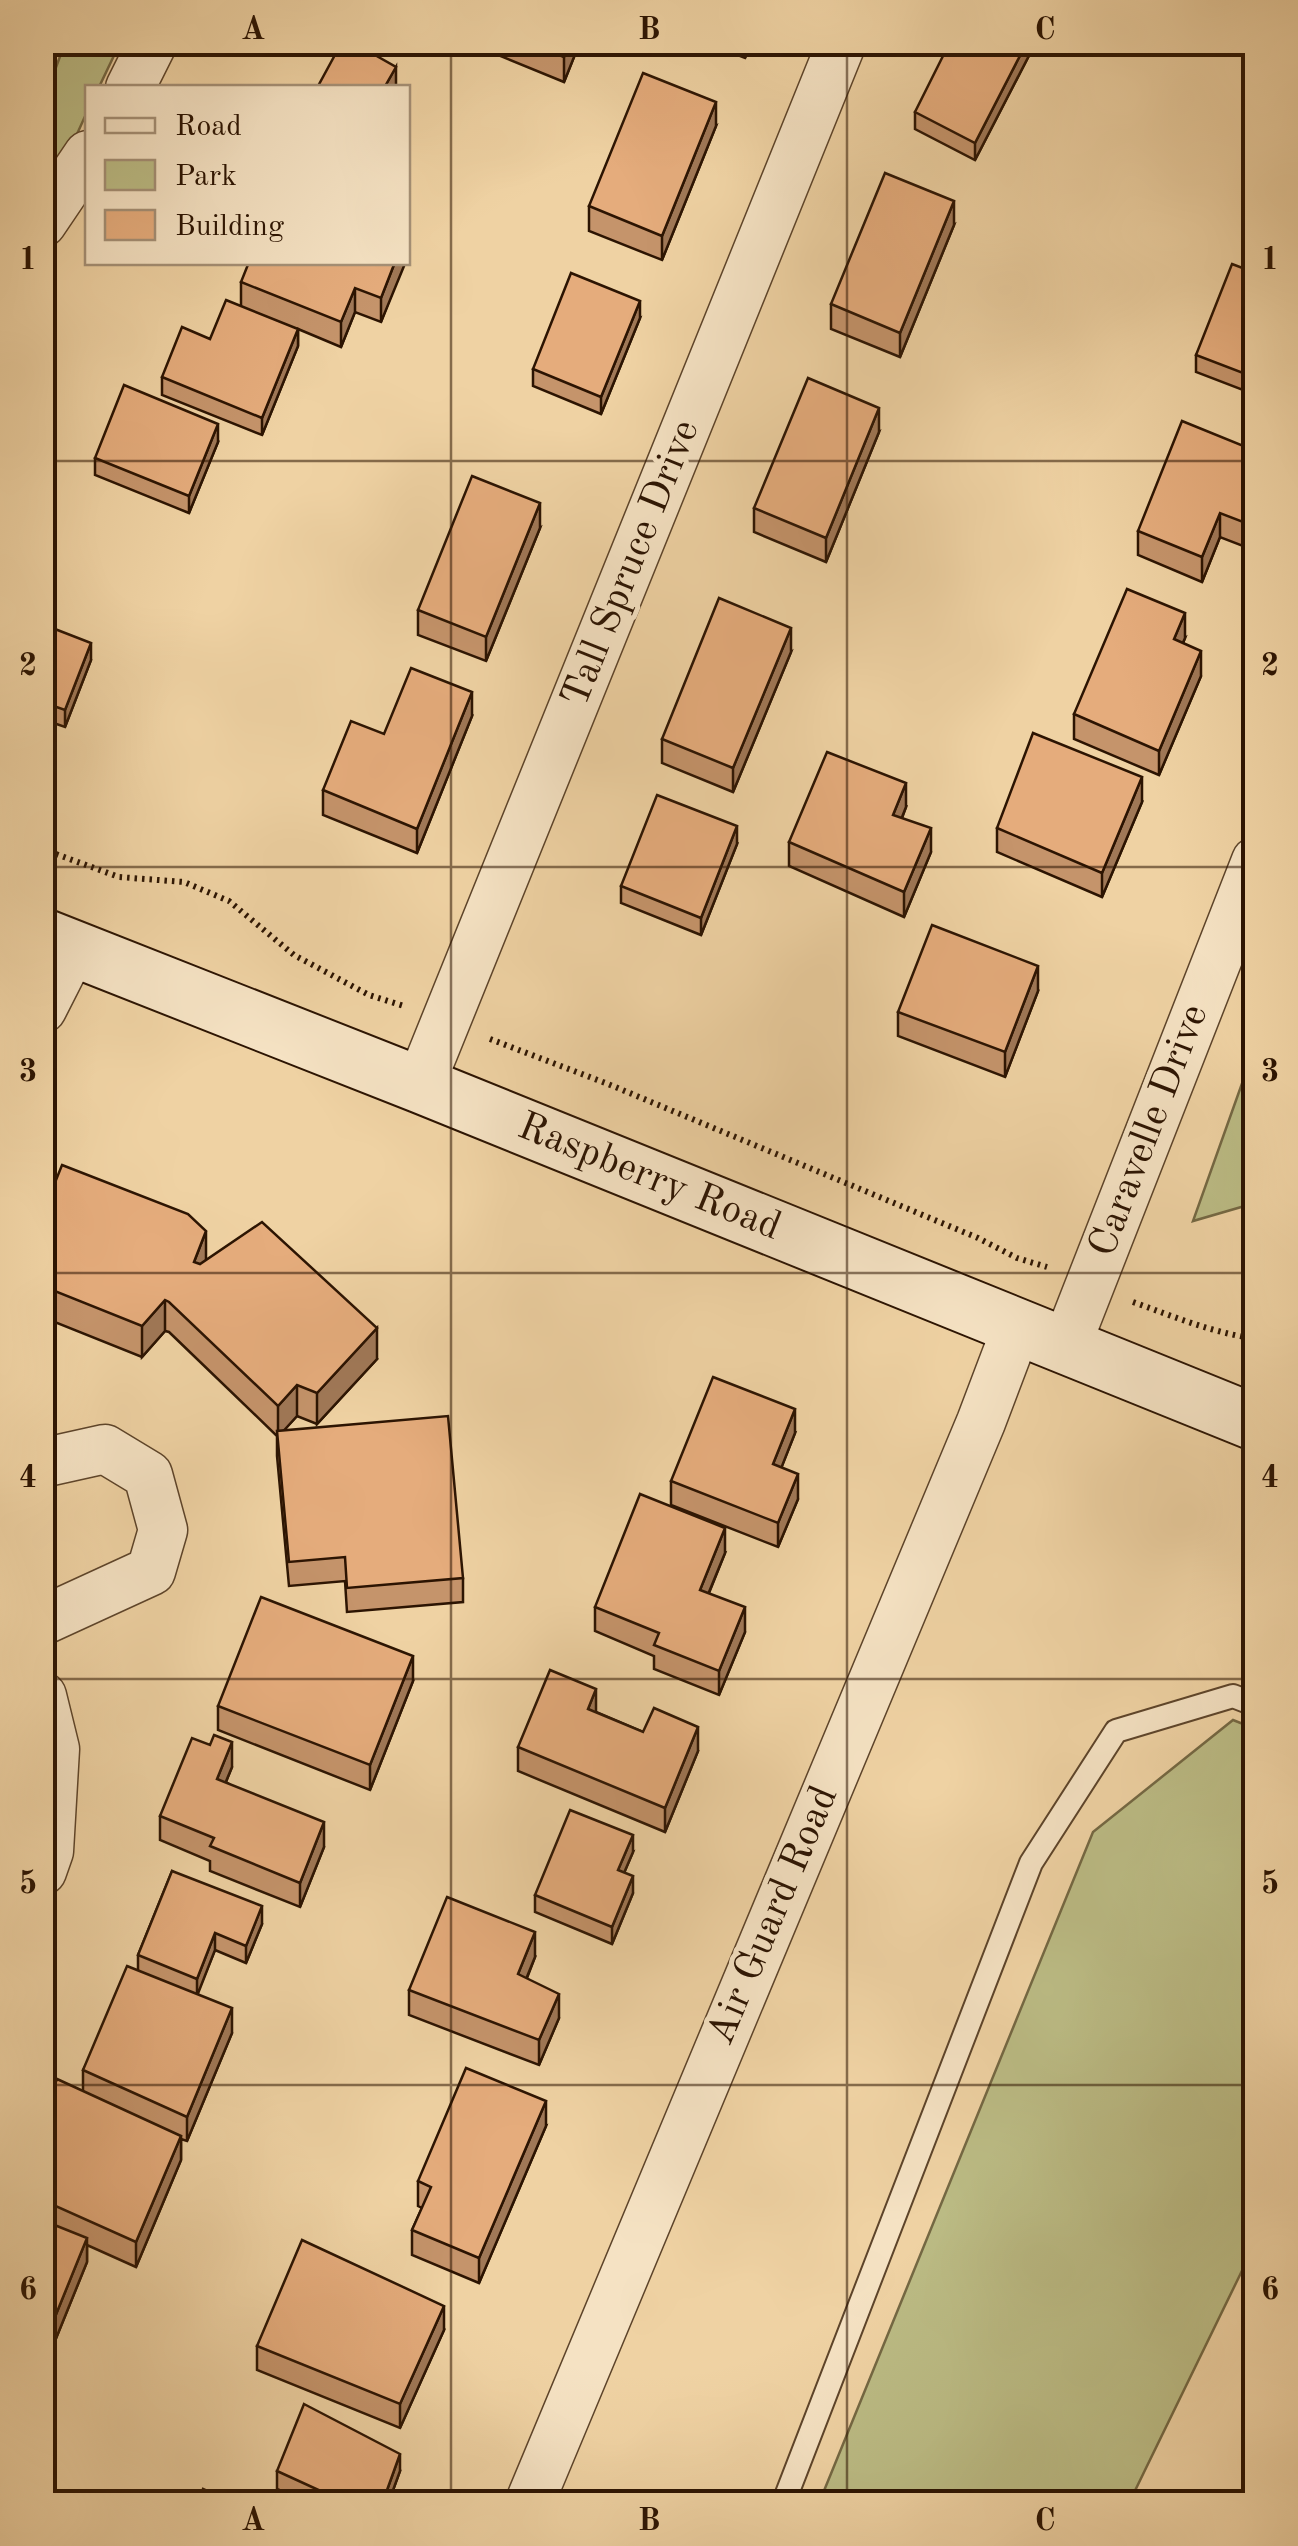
<svg xmlns="http://www.w3.org/2000/svg" width="1298" height="2546" font-family="'Old Standard TT',serif">
<rect width="100%" height="100%" fill="#efd2a3"/>
<filter id="stains"><feTurbulence type="fractalNoise" baseFrequency=".002" numOctaves="4"/><feColorMatrix values="0 0 0 0 .2 0 0 0 0 .09 0 0 0 0 .02 0 0 0 .5 -.17"/></filter>
<radialGradient id="worn" r=".72"><stop offset=".6" stop-color="#630" stop-opacity="0"/><stop offset="1" stop-color="#630" stop-opacity=".3"/></radialGradient>
<!-- green -->
<g fill="#bbbb84" stroke="#746843" stroke-width="2.5">
<path d="M65,43H120L99,87L88,88L87,112L43,209L42,105Z"/>
<path d="M1255,1047V1203L1193,1221Z"/>
<path d="M1233,1720L1256,1729L1255,2244L1129,2503H819L1093,1832Z"/>
</g>
<g fill="none" stroke-linecap="round" stroke-linejoin="round">
<!-- lane casing -->
<g stroke="#5d442a" stroke-width="26">
<path id="lane" d="M783,2504L1031,1863L1116,1731L1233,1696L1256,1705"/>
</g>
<!-- street casing -->
<g stroke="#5d442a" stroke-width="51">
<g id="street">
<path d="M130,88L153,42"/>
<path d="M42,223L88,155"/>
<path d="M42,1009L73,948"/>
<path d="M420,1085L842,42"/>
<path d="M1066,1346L1256,861"/>
<path d="M42,1463L105,1449L148,1475L163,1530L151,1571L42,1621"/>
<path d="M42,1696L55,1749L49,1851L42,1871"/>
<path d="M529,2504L981,1422L1017,1327"/>
</g>
</g>
<!-- secondary casing -->
<g stroke="#2c1402" stroke-width="59">
<path id="secondary" d="M42,936L420,1085L1256,1423"/>
</g>
<!-- path -->
<g stroke="#2c1402" stroke-width="6" stroke-dasharray="2.5 5" stroke-linecap="butt">
<path d="M42,849L119,877L184,882L229,901L294,955L369,995L404,1006"/>
<path d="M490,1039L608,1084L978,1238L1017,1258L1047,1267"/>
<path d="M1133,1302C1175,1317 1210,1332 1256,1339"/>
</g>
<!-- lane -->
<use href="#lane" stroke="#f5e2c3" stroke-width="22"/>
<!-- street -->
<use href="#street" stroke="#f5e2c3" stroke-width="48"/>
<!-- secondary -->
<use href="#secondary" stroke="#f5e2c3" stroke-width="55"/>
</g>
<!-- wall -->
<g fill="#c5946b" stroke="#2c1402" stroke-width="2.5">
<path d="M471,42H580L564,82L471,44Z"/>
<path d="M704,42H752L745,58Z"/>
<path d="M1036,42L975,160L915,129V112Z"/>
<path d="M716,126L662,260L589,231V206Z"/>
<path d="M1256,166V215L1247,211V187Z"/>
<path d="M954,225L900,357L831,329V304Z"/>
<path d="M404,262L381,322L355,312L341,347L298,329V346L262,435L162,395V377L210,339L241,306V282Z"/>
<path d="M1256,273V395L1196,372V355Z"/>
<path d="M640,318L601,414L533,386V369Z"/>
<path d="M879,432L826,562L754,532V508Z"/>
<path d="M218,442L189,513L95,475V458Z"/>
<path d="M1256,451V551L1220,537L1202,582L1138,555V531Z"/>
<path d="M540,528L486,661L418,635V610Z"/>
<path d="M42,624L91,660L65,727L42,719Z"/>
<path d="M1185,638L1183,643L1201,676L1159,775L1074,739V714Z"/>
<path d="M791,652L733,792L662,763V739Z"/>
<path d="M472,716L417,853L323,815V790L384,734Z"/>
<path d="M1142,802L1102,897L997,852V828Z"/>
<path d="M906,807L902,818L931,852L904,917L789,866V842Z"/>
<path d="M737,844L701,935L621,903V886Z"/>
<path d="M1038,991L1005,1077L898,1036V1012Z"/>
<path d="M42,1215L206,1260L377,1359L317,1424L297,1416L283,1431L463,1578V1602L347,1612L345,1581L289,1586L277,1456V1436L169,1332L165,1331L142,1357L42,1317Z"/>
<path d="M795,1433L781,1468L798,1499L778,1547L671,1505V1481Z"/>
<path d="M725,1553L709,1593L745,1632L719,1695L654,1669V1656L595,1631V1607Z"/>
<path d="M413,1681L370,1790L218,1730V1706Z"/>
<path d="M596,1712L643,1732L698,1751L665,1832L518,1771V1747Z"/>
<path d="M210,1745L232,1767L226,1782L324,1847L300,1907L210,1871V1861L160,1840V1816Z"/>
<path d="M633,1852L624,1873L633,1893L612,1944L535,1912V1895Z"/>
<path d="M172,1871L262,1924L246,1963L215,1950L197,1994L232,2033L187,2141L181,2139V2160L136,2267L87,2245V2262L44,2368L42,2367V2117L83,2091V2070L138,1970V1955Z"/>
<path d="M535,1957L527,1978L559,2018L539,2065L409,2015V1990Z"/>
<path d="M546,2126L479,2283L412,2255V2230L422,2208L418,2206V2181Z"/>
<path d="M444,2330L400,2428L257,2370V2346Z"/>
<path d="M277,2471H400L388,2504H310L277,2489Z"/>
</g>
<!-- shaded-wall -->
<g fill="#a07857" stroke="#2c1402" stroke-width="2.5">
<path d="M570,42H580L564,82V57Z"/>
<path d="M745,42H752L745,58Z"/>
<path d="M1027,42H1036L975,160V143Z"/>
<path d="M396,67V84L394,88H384Z"/>
<path d="M716,102V126L662,260V236Z"/>
<path d="M954,201V225L900,357V333Z"/>
<path d="M395,262H404V266L381,322V298Z"/>
<path d="M355,288V312L341,347V322Z"/>
<path d="M640,301V318L601,414V397Z"/>
<path d="M298,329V346L262,435V418Z"/>
<path d="M879,408V432L826,562V538Z"/>
<path d="M218,424V442L189,513V496Z"/>
<path d="M540,503V528L486,661V637Z"/>
<path d="M1220,513V537L1202,582V557Z"/>
<path d="M1185,613V638L1174,664V639Z"/>
<path d="M791,628V652L733,792V768Z"/>
<path d="M91,643V660L65,727V710Z"/>
<path d="M1201,651V676L1159,775V751Z"/>
<path d="M472,692V716L417,853V829Z"/>
<path d="M1142,777V802L1102,897V873Z"/>
<path d="M906,783V807L893,840V815Z"/>
<path d="M737,826V844L701,935V918Z"/>
<path d="M931,828V852L904,917V892Z"/>
<path d="M1038,966V991L1005,1077V1052Z"/>
<path d="M206,1231V1261L194,1292V1262Z"/>
<path d="M165,1300V1331L142,1357V1326Z"/>
<path d="M377,1328V1359L317,1424V1393Z"/>
<path d="M297,1385V1416L278,1437V1406Z"/>
<path d="M795,1409V1433L773,1489V1464Z"/>
<path d="M798,1474V1499L778,1547V1523Z"/>
<path d="M725,1528V1553L700,1614V1590Z"/>
<path d="M745,1607V1632L719,1695V1671Z"/>
<path d="M413,1656V1681L370,1790V1765Z"/>
<path d="M596,1689V1714L588,1709Z"/>
<path d="M698,1727V1751L665,1832V1808Z"/>
<path d="M232,1742V1767L217,1803V1779Z"/>
<path d="M324,1822V1847L300,1907V1883Z"/>
<path d="M633,1835V1852L618,1887V1870Z"/>
<path d="M633,1876V1893L612,1944V1927Z"/>
<path d="M262,1906V1924L246,1963V1946Z"/>
<path d="M535,1932V1957L518,1999V1974Z"/>
<path d="M215,1933V1950L197,1996V1979Z"/>
<path d="M559,1994V2018L539,2065V2040Z"/>
<path d="M232,2008V2033L187,2141V2117Z"/>
<path d="M546,2101V2126L479,2283V2258Z"/>
<path d="M181,2136V2160L136,2267V2242Z"/>
<path d="M87,2238V2262L44,2368V2344Z"/>
<path d="M444,2306V2330L400,2428V2404Z"/>
<path d="M400,2454V2471L388,2504H382Z"/>
</g>
<!-- building -->
<g fill="#e5ac7c" stroke="#2c1402" stroke-width="2.5">
<path d="M342,42H352L396,67L384,88H317Z"/>
<path d="M528,42H570L564,57Z"/>
<path d="M950,42H1027L975,143L915,112Z"/>
<path d="M643,73L716,102L662,236L589,206Z"/>
<path d="M1256,166V190L1247,187Z"/>
<path d="M885,173L954,201L900,333L831,304Z"/>
<path d="M249,262H395L381,298L355,288L341,322L241,282Z"/>
<path d="M1232,264L1256,273V378L1196,355Z"/>
<path d="M571,273L640,301L601,397L533,369Z"/>
<path d="M226,300L298,329L262,418L162,377L182,327L210,339Z"/>
<path d="M808,378L879,408L826,538L754,508Z"/>
<path d="M124,385L218,424L189,496L95,458Z"/>
<path d="M1182,421L1256,451V527L1220,513L1202,557L1138,531Z"/>
<path d="M472,476L540,503L486,637L418,610Z"/>
<path d="M1127,589L1185,613L1174,639L1201,651L1159,751L1074,714Z"/>
<path d="M719,598L791,628L733,768L662,739Z"/>
<path d="M42,624L91,643L65,710L42,702Z"/>
<path d="M411,668L472,692L417,829L323,790L351,721L384,734Z"/>
<path d="M1033,733L1142,777L1102,873L997,828Z"/>
<path d="M827,752L906,783L893,815L931,828L904,892L789,842Z"/>
<path d="M657,795L737,826L701,918L621,886Z"/>
<path d="M932,925L1038,966L1005,1052L898,1012Z"/>
<path d="M62,1165L188,1214L206,1231L194,1262L200,1264L262,1222L377,1328L317,1393L297,1385L278,1406L169,1302L165,1300L142,1326L42,1286V1215Z"/>
<path d="M713,1377L795,1409L773,1464L798,1474L778,1523L671,1481Z"/>
<path d="M448,1416L463,1578L347,1588L345,1557L289,1562L277,1431Z"/>
<path d="M640,1494L725,1528L700,1590L745,1607L719,1671L654,1645L659,1633L595,1607Z"/>
<path d="M261,1597L413,1656L370,1765L218,1706Z"/>
<path d="M550,1670L596,1689L588,1709L643,1732L654,1708L698,1727L665,1808L518,1747Z"/>
<path d="M214,1735L232,1742L217,1779L324,1822L300,1883L210,1846L214,1838L160,1816L192,1738L210,1745Z"/>
<path d="M570,1810L633,1835L618,1870L633,1876L612,1927L535,1895Z"/>
<path d="M172,1871L262,1906L246,1946L215,1933L197,1979L138,1955Z"/>
<path d="M447,1897L535,1932L518,1974L559,1994L539,2040L409,1990Z"/>
<path d="M127,1966L232,2008L187,2117L83,2070Z"/>
<path d="M466,2068L546,2101L479,2258L412,2230L431,2187L418,2181Z"/>
<path d="M57,2079L181,2136L136,2242L42,2200V2117Z"/>
<path d="M42,2220L87,2238L44,2344L42,2343Z"/>
<path d="M302,2240L444,2306L400,2404L257,2346Z"/>
<path d="M304,2404L400,2454L382,2504H349L277,2471Z"/>
<path d="M203,2489L235,2504H198Z"/>
</g>
<!-- grid -->
<path fill="none" stroke="#2c1402" stroke-width="2.5" stroke-opacity="0.55" d="M451,42V2504M847,42V2504M42,461H1256M42,867H1256M42,1273H1256M42,1679H1256M42,2085H1256"/>
<g text-anchor="middle" dominant-baseline="central" stroke-width="10" stroke-linejoin="round" paint-order="stroke">
<!-- street labels -->
<g font-size="40" fill="#2c1402" stroke="#f5e2c3">
<text transform="translate(632 564) rotate(-68)">Tall Spruce Drive</text>
<text transform="translate(1150 1131) rotate(-69)">Caravelle Drive</text>
<text transform="translate(649 1178) rotate(22)">Raspberry Road</text>
<text transform="translate(774 1916) rotate(-67)">Air Guard Road</text>
</g>
</g>
<!-- margin -->
<rect width="1298" height="2546" fill="none" stroke="#efd2a3" stroke-width="110"/>
<!-- legend -->
<rect x="85" y="85" width="325" height="180" fill="#f5e2c3" stroke="#a59076" stroke-width="2.5"/>
<rect x="105" y="118" width="50" height="15" fill="#f5e2c3" stroke="#a59076" stroke-width="2.5"/>
<text x="175" y="135" font-size="30" fill="#2c1402">Road</text>
<rect x="105" y="160" width="50" height="30" fill="#bbbb84" stroke="#a59076" stroke-width="2.5"/>
<text x="175" y="185" font-size="30" fill="#2c1402">Park</text>
<rect x="105" y="210" width="50" height="30" fill="#e5ac7c" stroke="#a59076" stroke-width="2.5"/>
<text x="175" y="235" font-size="30" fill="#2c1402">Building</text>
<rect x="55" y="55" width="1188" height="2436" fill="none" stroke="#2c1402" stroke-width="4"/>
<g font-size="32" text-anchor="middle" font-weight="bold" fill="#2c1402">
<text x="253" y="39">A</text>
<text x="649" y="39">B</text>
<text x="1045" y="39">C</text>
<text x="28" y="269">1</text>
<text x="1270" y="269">1</text>
<text x="28" y="675">2</text>
<text x="1270" y="675">2</text>
<text x="28" y="1081">3</text>
<text x="1270" y="1081">3</text>
<text x="28" y="1487">4</text>
<text x="1270" y="1487">4</text>
<text x="28" y="1893">5</text>
<text x="1270" y="1893">5</text>
<text x="28" y="2299">6</text>
<text x="1270" y="2299">6</text>
<text x="253" y="2530">A</text>
<text x="649" y="2530">B</text>
<text x="1045" y="2530">C</text>
</g>
<rect width="100%" height="100%" filter="url(#stains)"/>
<rect width="100%" height="100%" fill="url(#worn)"/>
</svg>
